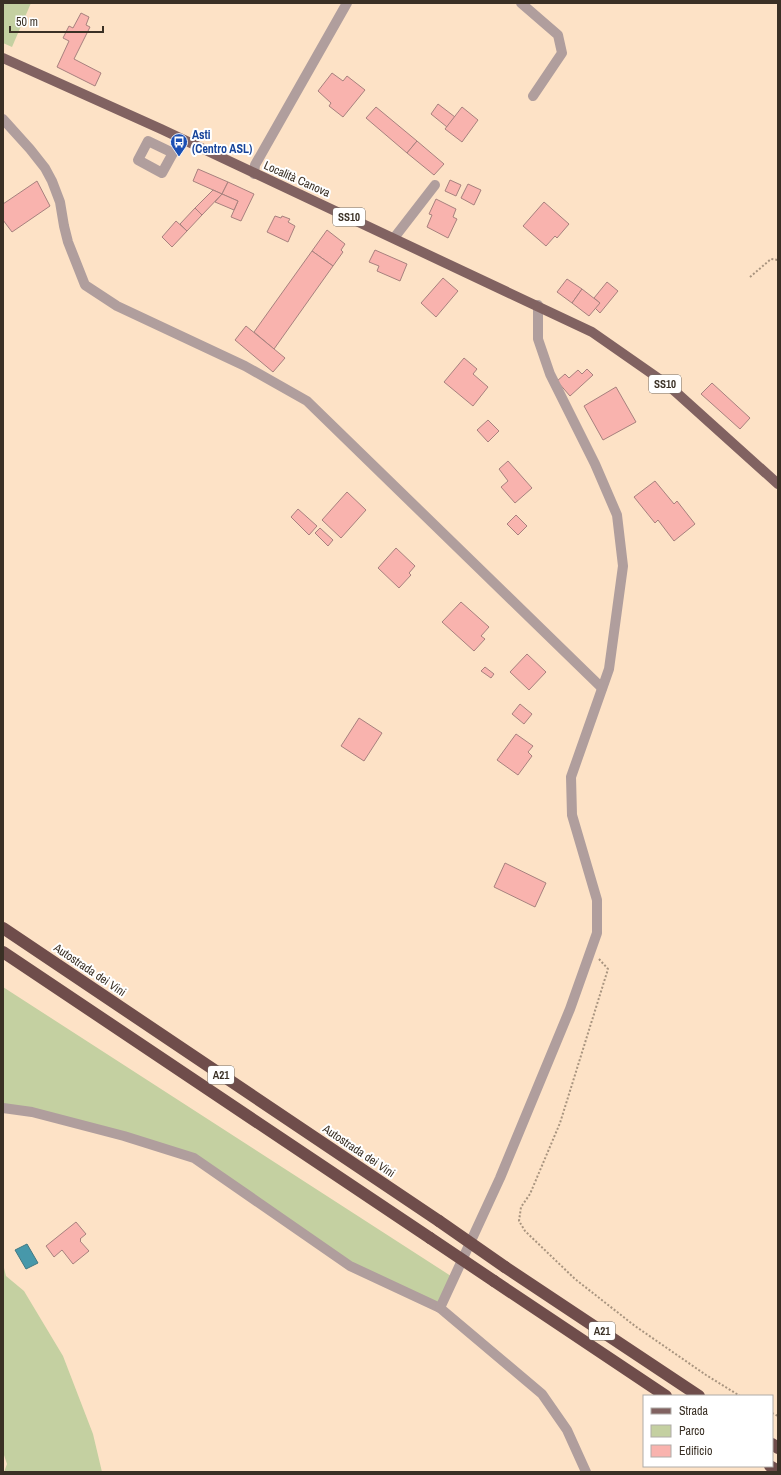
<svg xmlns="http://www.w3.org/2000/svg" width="781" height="1475" font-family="'Archivo Narrow',sans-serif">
<rect width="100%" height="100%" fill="#fde2c6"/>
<!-- green -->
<g fill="#c4d0a1">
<path d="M3,3H31L12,47L3,43Z"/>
<path d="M3,987L454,1278L440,1308L350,1266L194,1158L3,1108Z"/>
<path d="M3,1264L6,1276L24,1291L63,1356L93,1434L102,1472H4L7,1464L3,1452Z"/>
</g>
<!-- water -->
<path fill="#4798aa" stroke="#437982" d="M27,1244L38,1263L26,1269L15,1250Z"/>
<!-- building -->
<g fill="#f9b3ae" stroke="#a7817e">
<path d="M81,13L89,17L86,25L90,27L74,59L101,73L95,86L57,67L69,41L63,38L69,26L73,28Z"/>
<path d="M332,73L343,81L347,76L365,90L343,117L329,106L331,103L318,91Z"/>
<path d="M438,104L455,117L447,127L431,114Z"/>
<path d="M376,107L417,141L407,153L366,118Z"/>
<path d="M462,107L478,120L462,142L445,129Z"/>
<path d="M417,141L444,164L434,175L407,153Z"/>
<path d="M198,169L228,182L222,194L193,181Z"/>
<path d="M450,180L461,185L456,196L445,191Z"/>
<path d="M37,181L50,206L12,232L3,220V204Z"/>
<path d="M228,182L254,194L241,221L231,217L238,201L222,194Z"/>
<path d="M468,184L481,190L474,205L461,198Z"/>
<path d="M213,190L222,194L202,215L195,208Z"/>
<path d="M222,194L238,201L234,210L215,202Z"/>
<path d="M436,199L456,209L453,217L457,219L448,238L427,227L432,215L429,214Z"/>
<path d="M544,202L569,224L557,238L555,236L546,246L523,226Z"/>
<path d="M195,208L202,215L187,231L180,224Z"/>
<path d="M275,216L281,218L282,216L290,219L288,222L295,226L288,242L267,232Z"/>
<path d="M176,221L187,231L172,247L162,237Z"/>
<path d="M327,230L345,244L341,250L343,252L333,266L312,251Z"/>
<path d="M375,250L407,264L400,281L377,271L379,266L369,262Z"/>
<path d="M312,251L333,266L274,349L254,332Z"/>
<path d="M443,278L458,291L436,317L421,303Z"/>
<path d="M567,279L582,289L572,303L557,292Z"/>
<path d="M607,282L618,291L600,313L595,308L600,303L594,298Z"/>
<path d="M582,289L600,303L589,316L572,303Z"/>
<path d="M246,326L285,358L273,372L235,340Z"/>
<path d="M464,358L477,369L473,374L488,387L473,406L444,382Z"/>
<path d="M587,369L593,375L570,396L557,381L565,374L569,378L578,370L582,374Z"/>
<path d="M712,383L750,418L740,429L701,394Z"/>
<path d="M616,387L636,422L603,440L584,406Z"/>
<path d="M488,420L499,431L488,442L477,430Z"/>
<path d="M508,461L532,488L515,503L501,487L508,481L499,469Z"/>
<path d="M655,481L674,504L677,501L695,524L674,541L658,520L655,523L634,497Z"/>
<path d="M347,492L366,510L341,538L322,520Z"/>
<path d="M298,509L317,526L309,535L291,517Z"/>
<path d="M516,515L527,526L518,535L507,524Z"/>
<path d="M320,528L333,540L328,546L315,533Z"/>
<path d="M396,548L415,566L409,573L411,575L399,588L378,568Z"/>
<path d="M461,602L489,627L481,636L485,639L474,651L442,622Z"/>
<path d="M527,654L546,672L529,690L510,672Z"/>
<path d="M485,667L494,674L491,678L481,671Z"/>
<path d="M520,704L532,714L524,724L512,714Z"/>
<path d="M359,718L382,733L364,761L341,746Z"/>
<path d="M516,734L533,746L528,752L532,756L518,775L497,760Z"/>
<path d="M505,863L546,883L535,907L494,887Z"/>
<path d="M76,1222L86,1234L80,1239L81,1240L80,1241L89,1251L73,1264L62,1250L54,1257L46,1246Z"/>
</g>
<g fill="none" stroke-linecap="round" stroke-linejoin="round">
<!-- path -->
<g stroke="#a8947f" stroke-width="2" stroke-dasharray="2 2" stroke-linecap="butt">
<path d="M750,277L771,259L778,260"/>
<path d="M599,959L608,969L560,1123L530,1194L521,1207L519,1221L525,1231L575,1279L635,1326L706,1375L740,1396"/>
<path d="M772,1413L778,1416"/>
</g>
<!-- minor -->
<g stroke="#b09e9d" stroke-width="10">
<path d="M521,3L558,35L562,53L533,96"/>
<path d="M3,119L30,149L45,168L52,181L60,202L64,226L68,242L85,285L117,306L245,366L307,401L602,688"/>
<path d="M148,141L173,153L162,173L138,160Z"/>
<path d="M254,174L255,165L347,3"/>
<path d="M394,238L435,185"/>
<path d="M3,1108L32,1112L124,1136L194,1158L350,1266L440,1308L542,1394L567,1430L586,1472"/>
<path d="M440,1308L500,1178L570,1009L597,933V900L572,815L571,777L609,669L623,566L617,515L595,464L550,374L538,339V305"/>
</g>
<!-- major -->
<path stroke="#816261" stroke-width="10" d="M3,58L161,129L592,332L668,385L778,484"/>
<!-- highway -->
<g stroke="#6f4d4b" stroke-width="12">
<path d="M3,928L439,1221"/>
<path d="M3,952L430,1238"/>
<path d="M505,1267L699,1396"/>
<path d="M494,1281L666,1396"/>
<path d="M772,1444L778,1448"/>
<path d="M770,1466L778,1471"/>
</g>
<!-- highway-bridge -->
<g stroke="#6f4d4b" stroke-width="12">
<path d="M439,1221L505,1267"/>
<path d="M430,1238L494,1281"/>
</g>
</g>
<!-- icons -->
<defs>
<g id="bus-pin" transform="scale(0.9)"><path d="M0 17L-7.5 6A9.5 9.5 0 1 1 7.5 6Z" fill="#1a4fb4" stroke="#fff"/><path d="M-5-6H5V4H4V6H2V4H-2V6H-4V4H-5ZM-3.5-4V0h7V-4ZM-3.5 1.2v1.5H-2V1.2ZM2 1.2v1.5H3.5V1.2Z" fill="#fff"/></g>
</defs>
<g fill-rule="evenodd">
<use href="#bus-pin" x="179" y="142"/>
</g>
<g text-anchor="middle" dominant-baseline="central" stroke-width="4" stroke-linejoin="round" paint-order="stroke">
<!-- shield labels -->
<g fill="#fff" stroke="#756e66" stroke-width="1">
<rect x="333" y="208" width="32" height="18" rx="3"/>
<rect x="649" y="375" width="32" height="18" rx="3"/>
<rect x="208" y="1066" width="26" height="18" rx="3"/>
<rect x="589" y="1322" width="26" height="18" rx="3"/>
</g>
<g font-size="11" font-weight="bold" fill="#3a3025">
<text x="349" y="217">SS10</text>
<text x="665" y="384">SS10</text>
<text x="221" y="1075">A21</text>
<text x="602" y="1331">A21</text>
</g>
<!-- transit labels -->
<g font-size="12" font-weight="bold" fill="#164399" stroke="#fff" text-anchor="start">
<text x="192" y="135">Asti<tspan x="192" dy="14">(Centro ASL)</tspan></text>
</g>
<!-- street labels -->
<g font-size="12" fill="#3a3025" stroke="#fff">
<text transform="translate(297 179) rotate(24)">Località Canova</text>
<text transform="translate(90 970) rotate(34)">Autostrada dei Vini</text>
<text transform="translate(359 1151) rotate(34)">Autostrada dei Vini</text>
</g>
</g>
<!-- border -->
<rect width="781" height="1475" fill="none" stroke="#3a3025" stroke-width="8"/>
<!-- legend -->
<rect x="643" y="1395" width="130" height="72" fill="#ffffff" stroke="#b0aca8"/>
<rect x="651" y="1408" width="20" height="6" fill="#816261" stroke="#b0aca8"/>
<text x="679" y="1415" font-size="12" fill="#3a3025">Strada</text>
<rect x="651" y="1425" width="20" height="12" fill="#c4d0a1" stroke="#b0aca8"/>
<text x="679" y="1435" font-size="12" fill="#3a3025">Parco</text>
<rect x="651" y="1445" width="20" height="12" fill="#f9b3ae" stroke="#b0aca8"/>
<text x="679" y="1455" font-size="12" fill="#3a3025">Edificio</text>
<!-- scale -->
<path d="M10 26v6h93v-6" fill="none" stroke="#3a3025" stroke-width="2"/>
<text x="16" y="26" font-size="12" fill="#3a3025" stroke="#ffffff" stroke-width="3" paint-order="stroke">50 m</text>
</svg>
